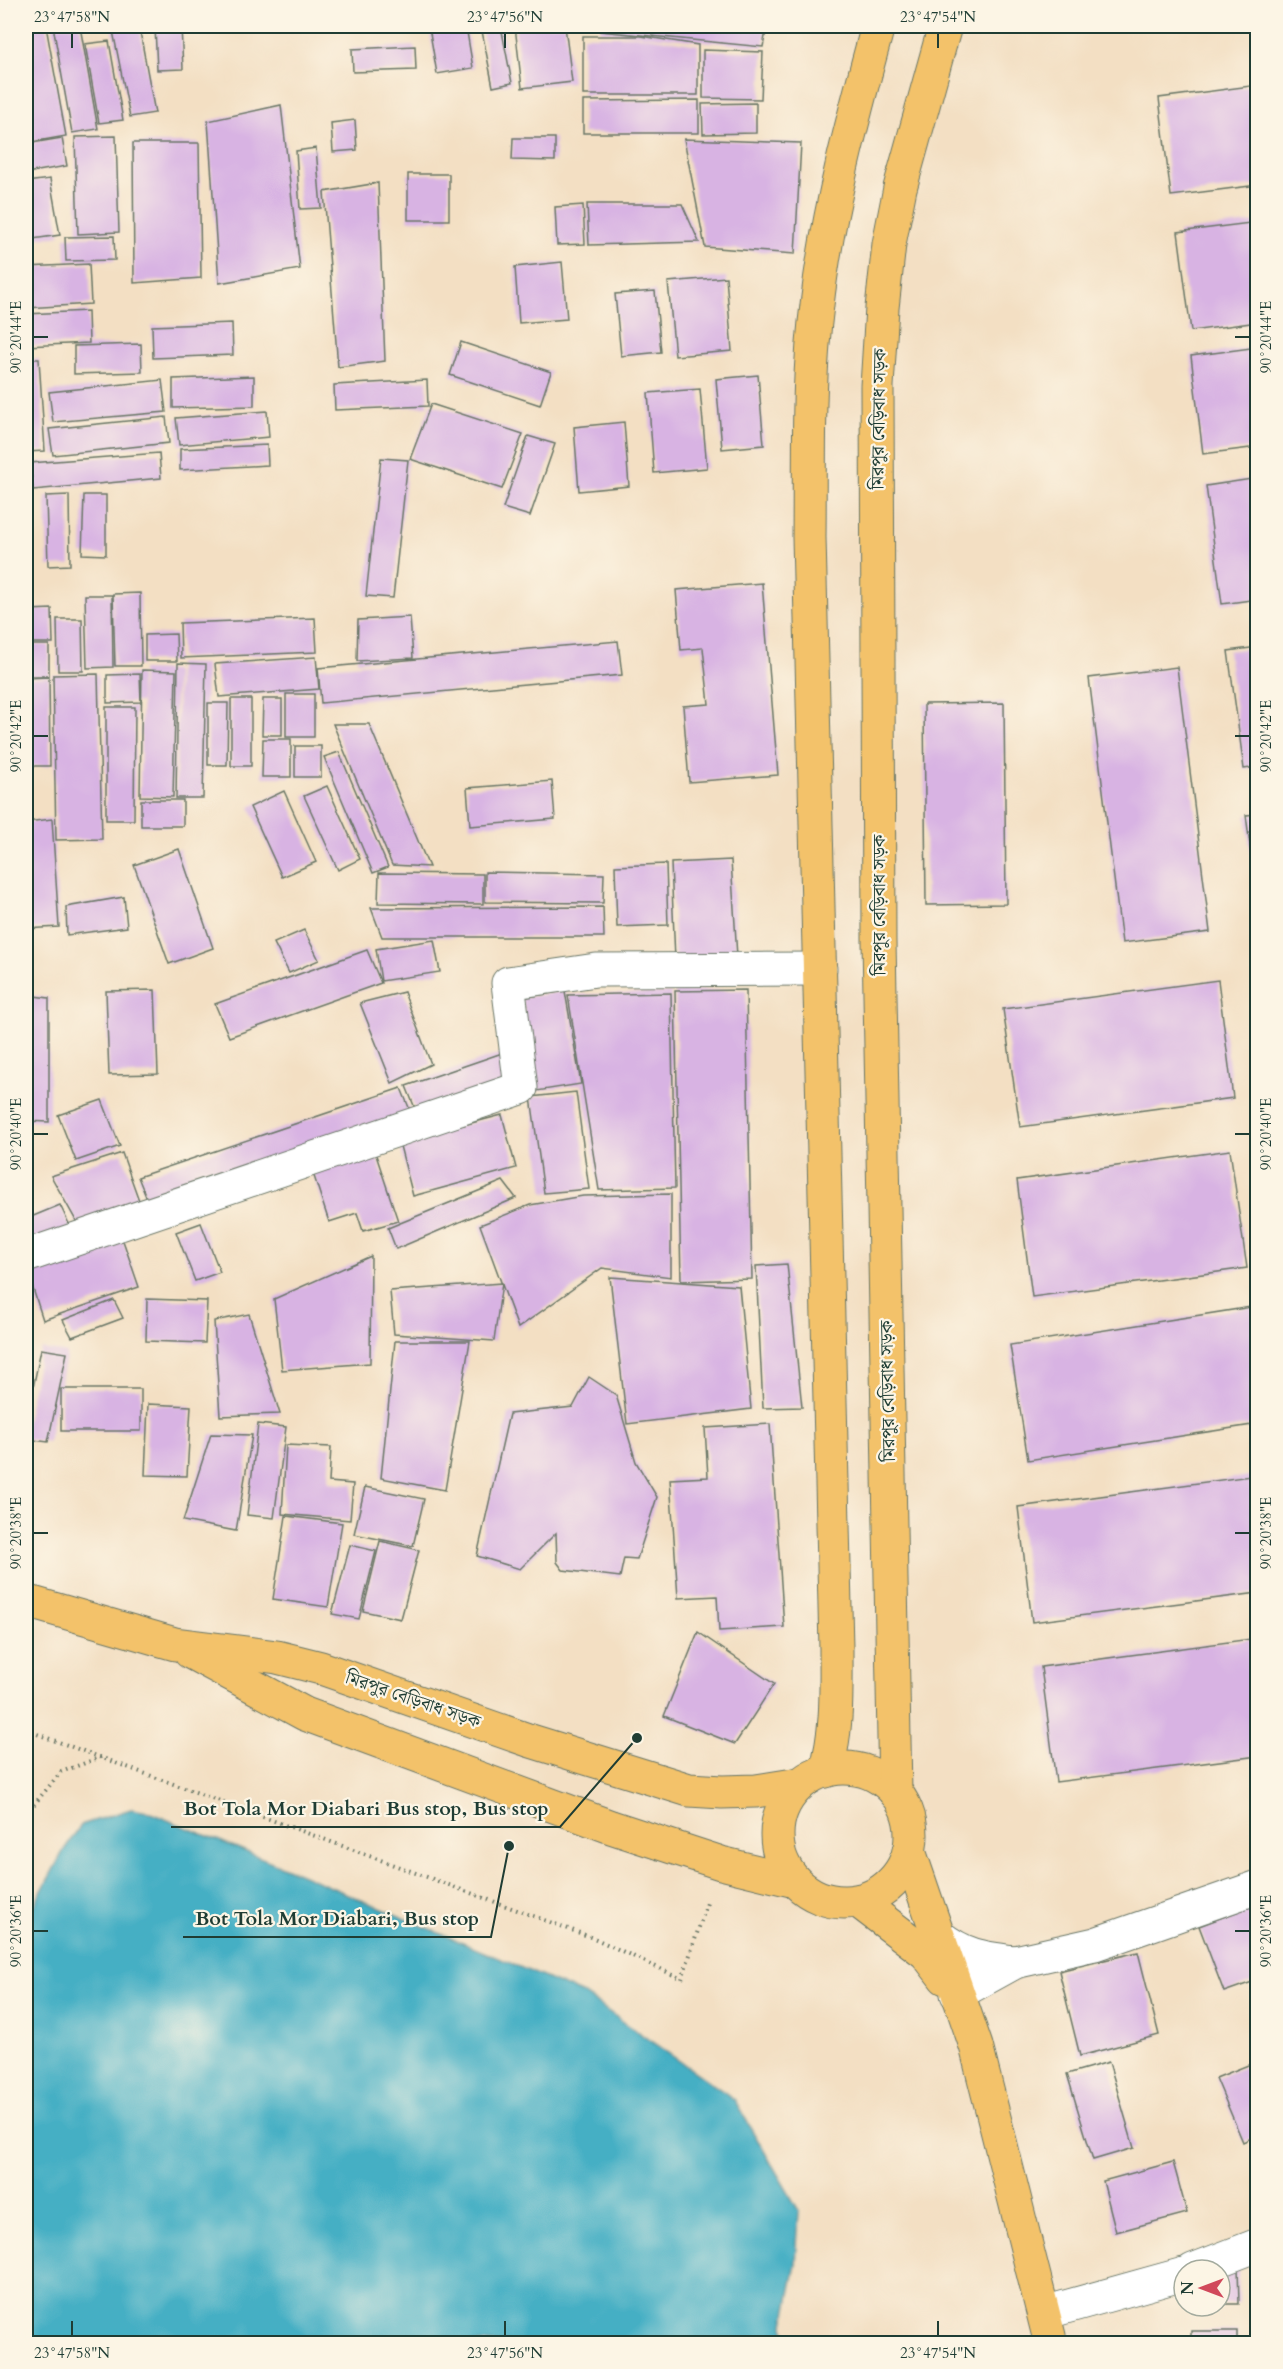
<svg xmlns="http://www.w3.org/2000/svg" width="1283" height="2369" font-family="Cardo,'Noto Serif Bengali',serif">
<rect width="100%" height="100%" fill="#fcf5e5"/>
<filter id="ink" filterUnits="userSpaceOnUse"><feTurbulence type="fractalNoise" baseFrequency=".0167" numOctaves="2"/><feDisplacementMap in="SourceGraphic" scale="12" xChannelSelector="R" yChannelSelector="G"/><feConvolveMatrix kernelMatrix="1 2 1 2 8 2 1 2 1" color-interpolation-filters="sRGB"/></filter>
<filter id="wash" filterUnits="userSpaceOnUse"><feTurbulence type="fractalNoise" baseFrequency=".008" numOctaves="4" result="noise"/><feDisplacementMap in="SourceGraphic" scale="24" xChannelSelector="R" yChannelSelector="G"/><feGaussianBlur stdDeviation="1.35" result="paint"/><feColorMatrix in="noise" values="0 0 0 0 0 0 0 0 0 0 0 0 0 0 0 0 0 1.4 0 .05"/><feComposite in="paint" operator="in"/></filter>
<g filter="url(#wash)">
<rect width="100%" height="100%" fill="#f3dfc3"/>
<!-- water -->
<path fill="#45afc4" stroke="#32767c" stroke-width="1.5" d="M131,1809L148,1812L279,1865L583,1994L734,2099L799,2211L796,2264L784,2324L787,2343H26V1920L64,1850L81,1825Z"/>
<g id="blocks">
<!-- building -->
<g fill="#d8b3e3">
<path d="M26,26H46L66,136L26,143Z"/>
<path d="M53,26H80L98,129L72,133Z"/>
<path d="M112,26H139L155,113L130,117Z"/>
<path d="M181,26L183,69L157,70L155,27Z"/>
<path d="M440,26H466L473,68L437,74L429,27Z"/>
<path d="M481,26H501L512,83L493,87Z"/>
<path d="M515,26H565L572,82L522,88Z"/>
<path d="M601,26H767L763,47L600,31Z"/>
<path d="M583,36H641L698,45V95H583Z"/>
<path d="M109,41L123,120L99,123L85,44Z"/>
<path d="M415,46L416,70L353,72L352,49Z"/>
<path d="M703,50L763,52L761,99L703,98Z"/>
<path d="M1258,85V185L1171,196L1159,98Z"/>
<path d="M699,100V133H583V101Z"/>
<path d="M756,103V133L703,134L702,104Z"/>
<path d="M281,105L300,269L219,283L208,121Z"/>
<path d="M355,120L357,150L333,152L331,123Z"/>
<path d="M116,136L119,232L78,234L75,137Z"/>
<path d="M62,138L67,166L26,173V144Z"/>
<path d="M513,138H555V161L512,160Z"/>
<path d="M684,139L801,143L795,254L705,247Z"/>
<path d="M133,143H199L201,278L134,283Z"/>
<path d="M316,148L321,208L300,209L296,151Z"/>
<rect x="408" y="174" width="41" height="46"/>
<path d="M50,179L60,235L26,240V182Z"/>
<path d="M378,183L385,361L338,367L324,192Z"/>
<path d="M587,204H682L699,242L589,245Z"/>
<path d="M583,205L585,244L557,245L555,207Z"/>
<path d="M1258,222V322L1191,331L1178,232Z"/>
<path d="M114,236L115,260L66,261L65,237Z"/>
<path d="M562,262L567,319L519,323L515,267Z"/>
<path d="M89,264L91,304L26,308V267Z"/>
<path d="M726,277L732,351L675,356L668,282Z"/>
<path d="M655,291L661,352L621,356L615,294Z"/>
<path d="M88,311L89,343L26,346V314Z"/>
<path d="M232,323L233,355L153,358L152,326Z"/>
<path d="M461,342L551,372L540,405L450,375Z"/>
<path d="M141,344L142,372L74,374V346Z"/>
<path d="M1258,347V447L1203,454L1191,356Z"/>
<path d="M26,359H39L45,451L26,452Z"/>
<path d="M758,375L764,445L722,449L716,379Z"/>
<path d="M254,376V406L173,408V379Z"/>
<path d="M162,380L166,412L53,422L49,392Z"/>
<path d="M427,380L428,406L335,410L334,385Z"/>
<path d="M700,389L707,468L654,473L648,393Z"/>
<path d="M431,404L523,434L502,489L410,459Z"/>
<path d="M267,411L269,437L179,445L176,418Z"/>
<path d="M166,417L169,443L53,455L49,429Z"/>
<path d="M624,422L629,486L579,491L574,427Z"/>
<path d="M528,436L555,444L530,516L503,508Z"/>
<path d="M267,445L268,465L180,470V449Z"/>
<path d="M159,453L161,478L33,490L30,463Z"/>
<path d="M381,458L408,460L393,598L366,596Z"/>
<path d="M1258,478V599L1222,604L1206,486Z"/>
<path d="M69,495L70,565L48,566L46,496Z"/>
<path d="M84,495H106V555L82,554Z"/>
<path d="M762,583L778,775L689,782L683,706L709,704L703,648L681,650L676,590Z"/>
<path d="M140,593L141,666H115L113,594Z"/>
<path d="M85,595H112L113,667L87,668Z"/>
<path d="M52,609L53,643H30L28,610Z"/>
<path d="M410,617L413,658L357,661L358,620Z"/>
<path d="M315,618L317,652L181,658L180,623Z"/>
<path d="M57,619H82L83,671H58Z"/>
<path d="M176,634L177,661H145V635Z"/>
<path d="M618,641L622,675L321,703L318,668Z"/>
<rect x="26" y="645" width="23" height="31"/>
<path d="M1258,647V767L1244,769L1228,651Z"/>
<path d="M316,657L319,689L219,697L215,664Z"/>
<path d="M178,663L206,664L203,798H176Z"/>
<path d="M1177,667L1210,932L1122,943L1089,678Z"/>
<path d="M142,670L176,671L173,797L140,796Z"/>
<path d="M98,674L102,839L56,840L53,675Z"/>
<path d="M140,674L141,702L107,703V675Z"/>
<path d="M49,677L50,766H26V678Z"/>
<rect x="286" y="694" width="28" height="43"/>
<rect x="231" y="699" width="20" height="67"/>
<path d="M263,699H282V735H262Z"/>
<path d="M208,703H228L227,765H208Z"/>
<path d="M1004,703L1006,904L926,905L924,704Z"/>
<path d="M106,707H135L134,820H106Z"/>
<path d="M333,724H369L429,867L392,865Z"/>
<path d="M263,739H291V777H262Z"/>
<rect x="295" y="746" width="26" height="31"/>
<path d="M339,752L388,867L373,873L324,757Z"/>
<path d="M552,781L555,819L470,826L467,788Z"/>
<path d="M327,786L360,859L338,870L304,796Z"/>
<path d="M284,791L316,862L282,877L250,807Z"/>
<rect x="141" y="800" width="42" height="26"/>
<path d="M1258,814V892H1256L1246,815Z"/>
<path d="M52,819L59,927L26,929V822Z"/>
<path d="M179,849L213,948L169,964L134,865Z"/>
<path d="M731,860L737,957L675,960L671,863Z"/>
<path d="M666,864L668,925L617,927L615,866Z"/>
<path d="M485,872L604,874L603,903L485,902Z"/>
<path d="M379,873L483,874V904L378,903Z"/>
<path d="M124,897L127,927L67,935L66,907Z"/>
<path d="M603,907L604,937H382L371,908Z"/>
<path d="M304,930L319,960L289,973L274,943Z"/>
<path d="M434,940L440,972L381,981L376,949Z"/>
<path d="M367,950L381,983L229,1037L215,1004Z"/>
<path d="M1218,980L1233,1098L1020,1127L1003,1009Z"/>
<path d="M155,990L158,1074L109,1075L106,991Z"/>
<path d="M746,990L752,1279L681,1281L675,991Z"/>
<path d="M565,991L581,1084L537,1091L522,998Z"/>
<path d="M404,992L431,1064L392,1083L360,1003Z"/>
<path d="M671,993L675,1188L599,1190L568,995Z"/>
<path d="M26,995L49,998V1122L26,1121Z"/>
<path d="M508,1051L519,1079L417,1113L406,1086Z"/>
<path d="M401,1088L412,1115L149,1204L138,1177Z"/>
<path d="M576,1092L589,1189L544,1193L531,1097Z"/>
<path d="M102,1100L120,1146L76,1161L58,1115Z"/>
<path d="M502,1115L516,1168L413,1196L399,1142Z"/>
<path d="M373,1146L398,1221L363,1231L357,1213L329,1222L312,1170Z"/>
<path d="M1230,1150L1247,1268L1032,1297L1017,1180Z"/>
<path d="M122,1153L141,1206L79,1226L51,1176Z"/>
<path d="M503,1181L516,1198L396,1249L388,1228Z"/>
<path d="M671,1194V1277L602,1268L518,1328L480,1225L530,1205L583,1196Z"/>
<path d="M60,1205L72,1230L26,1248V1219Z"/>
<path d="M201,1223L220,1272L195,1281L176,1232Z"/>
<path d="M118,1226L139,1287L43,1320L26,1267Z"/>
<path d="M371,1256L370,1363L282,1370L274,1299Z"/>
<path d="M787,1264L802,1407L763,1408L756,1266Z"/>
<path d="M610,1277L739,1286L751,1409L627,1424Z"/>
<path d="M502,1283L494,1341L394,1334L390,1291Z"/>
<path d="M147,1299L207,1301L205,1343L146,1341Z"/>
<path d="M114,1300L123,1318L72,1337L63,1320Z"/>
<path d="M1258,1306V1424L1028,1460L1010,1345Z"/>
<path d="M249,1314L280,1414L220,1416L214,1321Z"/>
<path d="M395,1341H470L445,1490L381,1478Z"/>
<path d="M41,1349L67,1353L48,1442L26,1439V1422Z"/>
<path d="M589,1377L616,1395L636,1462L657,1497L637,1559L624,1558L620,1577L563,1570L557,1562L556,1533L520,1569L477,1556L509,1414L573,1407Z"/>
<rect x="61" y="1389" width="80" height="42"/>
<path d="M148,1404L191,1406L187,1476L145,1475Z"/>
<path d="M258,1424L286,1427L274,1518L247,1515Z"/>
<path d="M770,1424L784,1627L719,1631L717,1596L678,1598L670,1479L708,1477L705,1428Z"/>
<path d="M211,1434L252,1435L236,1531L183,1521Z"/>
<path d="M286,1445L331,1447L329,1482L353,1484L350,1520L282,1514Z"/>
<path d="M1258,1475V1593L1032,1622L1018,1507Z"/>
<path d="M365,1487L424,1499L413,1546L354,1534Z"/>
<path d="M286,1516L342,1523L328,1607L273,1599Z"/>
<path d="M380,1541L419,1550L401,1619L363,1611Z"/>
<path d="M350,1545L376,1551L359,1619L332,1614Z"/>
<path d="M698,1632L774,1684L735,1744L664,1716Z"/>
<path d="M1258,1638V1756L1056,1782L1041,1667Z"/>
<path d="M1258,1904V1980L1224,1992L1199,1926Z"/>
<path d="M1138,1952L1159,2035L1080,2056L1059,1971Z"/>
<path d="M1258,2061V2135L1243,2142L1216,2078Z"/>
<path d="M1109,2062L1134,2148L1093,2160L1067,2074Z"/>
<path d="M1173,2162L1187,2213L1116,2232L1103,2181Z"/>
<path d="M1238,2266L1239,2304H1220V2270Z"/>
<rect x="1191" y="2331" width="46" height="13"/>
</g>
</g>
</g>
<g filter="url(#ink)">
<use href="#blocks" fill-opacity="0" stroke="#697666" stroke-width="1.5"/>
<g fill="none" stroke-linecap="round" stroke-linejoin="round">
<!-- street casing -->
<g stroke="#697666" stroke-width="35">
<g id="street">
<path d="M26,1256L521,1088L508,983L596,970L820,969"/>
<path d="M938,1935C964,1956 983,1958 1015,1962"/>
<path d="M957,1994L1015,1962L1095,1944L1258,1887"/>
<path d="M1193,2270L1258,2245"/>
<path d="M1044,2313L1184,2274"/>
</g>
</g>
<!-- highway casing -->
<g stroke="#697666" stroke-width="35">
<g id="highway">
<path d="M26,1601L175,1644L277,1657L321,1668L528,1740L689,1790L722,1792L756,1791L800,1784"/>
<path d="M190,1652L305,1714L611,1827L721,1863L795,1881"/>
<circle cx="844" cy="1835" r="67"/>
<path d="M826,1771C838,1730 836,1690 836,1648L809,537C810,460 807,382 817,305C828,210 853,118 878,26"/>
<path d="M895,1792L879,941L877,386L882,308L889,244L900,188L945,26"/>
<path d="M909,1851L976,2046L1051,2344"/>
<path d="M858,1901L926,1953L945,1978"/>
</g>
</g>
<!-- path -->
<g stroke="#697666" stroke-width="4" stroke-dasharray="1.5 4.5" stroke-linecap="butt">
<path d="M26,1730L596,1939L682,1979L707,1903"/>
<path d="M26,1814L61,1772L101,1757"/>
</g>
<!-- street -->
<use href="#street" stroke="#fff" stroke-width="33"/>
<!-- highway -->
<use href="#highway" stroke="#f3c26a" stroke-width="33"/>
</g>
</g>
<!-- ticks -->
<path fill="none" stroke="#1f3d34" stroke-width="2" d="M72,33V48M505,33V48M938,33V48M33,337H48M1235,337H1250M33,736H48M1235,736H1250M33,1134H48M1235,1134H1250M33,1533H48M1235,1533H1250M33,1931H48M1235,1931H1250M72,2321V2336M505,2321V2336M938,2321V2336"/>
<g text-anchor="middle" dominant-baseline="central" stroke-width="4.5" stroke-linejoin="round" paint-order="stroke">
<!-- street labels -->
<g font-size="18" fill="#1f3d34" stroke="#fcf5e5">
<text transform="translate(879 419) rotate(-89)">মিরপুর বেড়িবাধ সড়ক</text>
<text transform="translate(879 905) rotate(-90)">মিরপুর বেড়িবাধ সড়ক</text>
<text transform="translate(888 1391) rotate(-91)">মিরপুর বেড়িবাধ সড়ক</text>
<text transform="translate(413 1700) rotate(19)">মিরপুর বেড়িবাধ সড়ক</text>
</g>
</g>
<!-- callouts -->
<path fill="none" stroke="#1f3d34" stroke-width="2" d="M637 1738L560 1827H171M509 1846L491 1937H183"/>
<g fill="#1f3d34" stroke="#fcf5e5" stroke-width="2">
<circle cx="637" cy="1738" r="6"/>
<circle cx="509" cy="1846" r="6"/>
</g>
<g font-size="20" text-anchor="middle" font-weight="bold" fill="#1f3d34" stroke="#fcf5e5" stroke-width="4.5" stroke-linejoin="round" paint-order="stroke">
<text x="366" y="1815">Bot Tola Mor Diabari Bus stop, Bus stop</text>
<text x="337" y="1925">Bot Tola Mor Diabari, Bus stop</text>
</g>
<!-- margin -->
<rect width="1283" height="2369" fill="none" stroke="#fcf5e5" stroke-width="66"/>
<!-- north arrow -->
<g transform="translate(1202 2288) rotate(270)"><circle r="28" fill="#fcf5e5" stroke="#a4ab9e" stroke-width="1.5"/>
<path d="M0-4.5L10 22L0 15L-10 22Z" fill="#d1495b"/>
<text y="-9" font-size="16" font-weight="bold" text-anchor="middle" fill="#1f3d34">N</text>
</g>
<rect x="33" y="33" width="1217" height="2303" fill="none" stroke="#1f3d34" stroke-width="2"/>
<g font-size="15" text-anchor="middle" fill="#1f3d34">
<text x="72" y="22">23°47'58"N</text>
<text x="505" y="22">23°47'56"N</text>
<text x="938" y="22">23°47'54"N</text>
<text transform="translate(1266 337) rotate(-90)" y="5">90°20'44"E</text>
<text transform="translate(16 337) rotate(-90)" y="5">90°20'44"E</text>
<text transform="translate(1266 736) rotate(-90)" y="5">90°20'42"E</text>
<text transform="translate(16 736) rotate(-90)" y="5">90°20'42"E</text>
<text transform="translate(1266 1134) rotate(-90)" y="5">90°20'40"E</text>
<text transform="translate(16 1134) rotate(-90)" y="5">90°20'40"E</text>
<text transform="translate(1266 1533) rotate(-90)" y="5">90°20'38"E</text>
<text transform="translate(16 1533) rotate(-90)" y="5">90°20'38"E</text>
<text transform="translate(16 1931) rotate(-90)" y="5">90°20'36"E</text>
<text transform="translate(1266 1931) rotate(-90)" y="5">90°20'36"E</text>
<text x="72" y="2358">23°47'58"N</text>
<text x="505" y="2358">23°47'56"N</text>
<text x="938" y="2358">23°47'54"N</text>
</g>
</svg>
